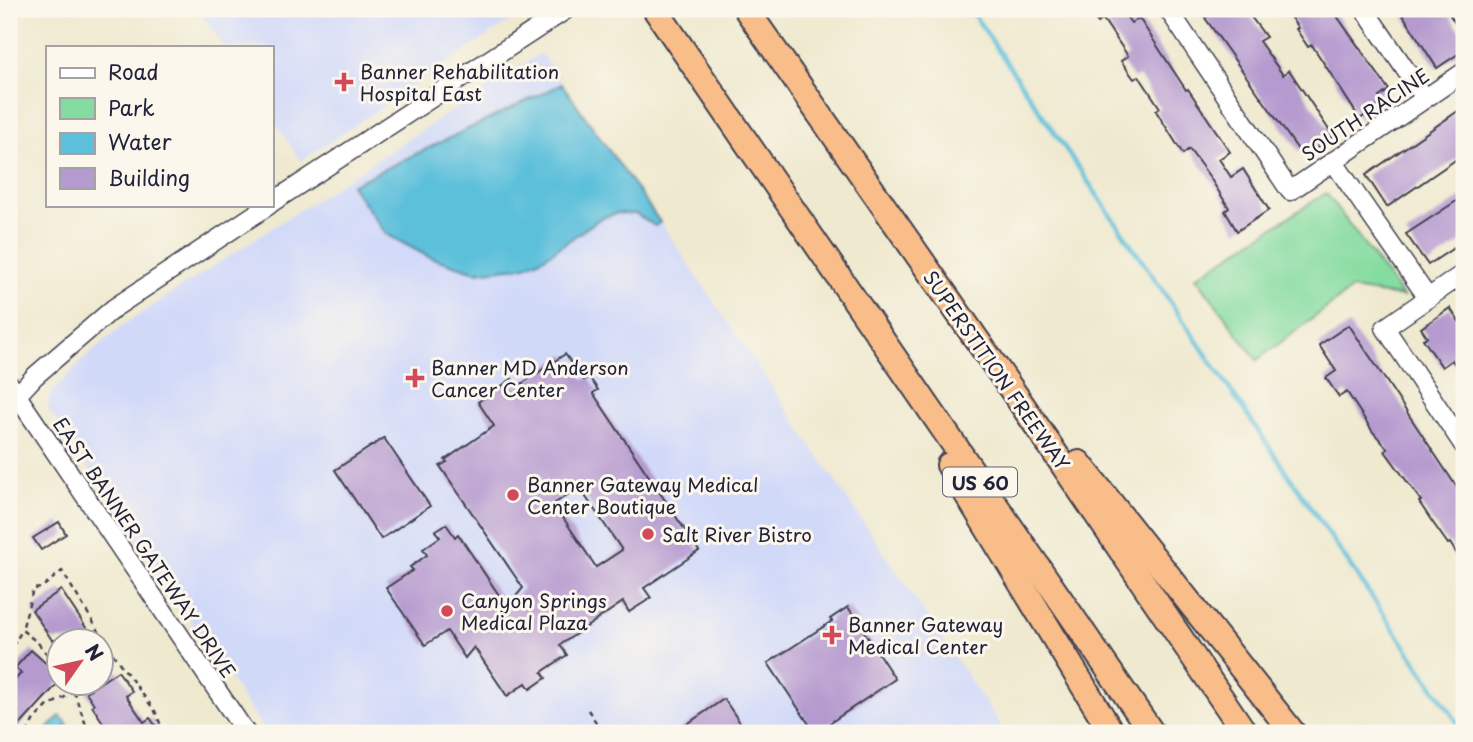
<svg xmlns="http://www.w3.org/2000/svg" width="1473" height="742" font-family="'Playpen Sans',sans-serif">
<rect width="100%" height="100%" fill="#fbf7ec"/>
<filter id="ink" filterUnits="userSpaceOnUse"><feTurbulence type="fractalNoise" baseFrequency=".0143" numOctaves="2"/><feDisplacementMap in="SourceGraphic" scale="14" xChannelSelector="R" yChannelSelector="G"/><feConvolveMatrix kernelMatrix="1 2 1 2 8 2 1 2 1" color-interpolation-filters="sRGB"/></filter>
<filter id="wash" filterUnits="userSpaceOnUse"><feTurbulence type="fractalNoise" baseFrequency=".00686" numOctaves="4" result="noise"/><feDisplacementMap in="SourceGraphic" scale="28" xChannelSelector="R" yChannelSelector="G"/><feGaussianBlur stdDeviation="1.57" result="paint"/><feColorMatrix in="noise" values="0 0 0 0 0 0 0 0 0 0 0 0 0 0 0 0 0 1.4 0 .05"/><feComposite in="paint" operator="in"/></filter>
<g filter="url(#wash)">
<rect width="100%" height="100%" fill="#efe9cf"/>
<!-- built -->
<g fill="#d1d9f9">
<path d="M198,9H512L517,16L301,161L271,117V47H224Z"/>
<path d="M541,53L660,222L1006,733H266L48,408L50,395L81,361L123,325Z"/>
</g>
<!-- green -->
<path fill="#85dca0" stroke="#547f6e" stroke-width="2" d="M1326,193L1403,297L1352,289L1257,360L1196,277Z"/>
<!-- water -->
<g fill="#5dc0db" stroke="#40718b" stroke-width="2">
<path d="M562,84L660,222L655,226L636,214L618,213L601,218L545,257L526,266L476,272L429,257L386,234L351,185Z"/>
<path d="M60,716L68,724L60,733H44Z"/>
</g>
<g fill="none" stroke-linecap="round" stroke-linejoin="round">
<!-- stream -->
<path stroke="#5dc0db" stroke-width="4.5" d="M970,9L1464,732"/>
</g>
<g id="blocks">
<!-- building -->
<g fill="#b59acf" fill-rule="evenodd">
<path d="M1088,9H1121L1131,23L1139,18L1186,90L1188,89L1230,152L1219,159L1231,177L1243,169L1269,210L1237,231L1225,211L1229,208L1209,176L1189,149L1183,154L1156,111L1160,108L1139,76L1134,79L1121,61L1128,56L1103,19L1098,23Z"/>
<path d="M1217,9H1245L1266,37L1259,41L1283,75L1289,70L1333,136L1310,153L1306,147L1299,151L1205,18Z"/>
<path d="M1285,9H1332L1389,90L1379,97L1382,103L1360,119L1312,45L1308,47L1296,29L1298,28Z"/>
<path d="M1399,9H1446L1464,37V50L1437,68Z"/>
<path d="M1458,111L1464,121V154L1387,207L1366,175Z"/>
<path d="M1464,196V241L1428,265L1406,234Z"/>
<path d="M1450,308L1464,329V378L1452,360L1442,367L1423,339L1427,337L1421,328Z"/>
<path d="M1349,325L1464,498V565L1450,543L1448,544L1431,520L1419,502L1421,501L1385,451L1388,449L1373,432L1347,392L1339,397L1326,378L1336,371L1319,345Z"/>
<path d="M565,354L584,380L589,377L598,390L593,393L699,551L644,588L651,598L629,612L623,602L560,645L567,655L542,672L546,678L530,689L526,683L507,696L474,647L465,658L447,631L425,645L386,588L413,570L410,567L427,555L423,549L440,537L435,531L446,524L455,537L458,534L507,607L523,588L440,466L447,462L445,460L494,426L478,402L512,379L517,387ZM579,487L622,550L596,567L554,504Z"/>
<path d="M384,438L430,506L381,539L335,470Z"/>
<path d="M59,522L66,534L41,550L33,538Z"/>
<path d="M61,590L83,623L94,640H52L32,610Z"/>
<path d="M848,607L895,679L815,733L768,663L832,621L830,619Z"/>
<path d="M31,650L60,676V681L13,733H9V687L21,673L15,668Z"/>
<path d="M118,671L132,691L126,696L144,722L150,718L161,733H110L92,706L94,704L86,692Z"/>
<path d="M724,699L747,733H674Z"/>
</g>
</g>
</g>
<g filter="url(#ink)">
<use href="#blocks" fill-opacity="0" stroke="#414051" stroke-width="2"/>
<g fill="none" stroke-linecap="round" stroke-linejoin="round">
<!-- minor casing -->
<g stroke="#414051" stroke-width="21">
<g id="minor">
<path d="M1168,9L1290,191L1464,72"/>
<path d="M1364,9L1425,98"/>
<path d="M1333,161L1428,298"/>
<path d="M271,203L567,9"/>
<path d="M1464,273L1385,328L1464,446"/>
<path d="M9,384L246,733"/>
<path d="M11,402L35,376L114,308L269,205"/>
</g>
</g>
<!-- highway casing -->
<g stroke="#414051" stroke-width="28">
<g id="highway">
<path d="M655,9L1152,733"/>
<path d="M746,9L1021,403L1245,733"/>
<path d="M1079,463L1293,733"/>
<path d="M949,465L1112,733"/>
</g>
</g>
<!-- path -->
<g stroke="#414051" stroke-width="2.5" stroke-dasharray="5 5" stroke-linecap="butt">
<path d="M9,666L13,646L22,630"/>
<path d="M102,668L112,653"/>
<path d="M60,670L38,643L22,630L33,589L41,588L62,571L112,653L155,711L162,728L167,733"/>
<path d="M70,682L89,733"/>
<path d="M588,710L603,733"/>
<path d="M27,733L34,719L48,706L65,697L82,682"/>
</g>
<!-- minor -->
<use href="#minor" stroke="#fff" stroke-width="18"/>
<!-- highway -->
<use href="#highway" stroke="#f8bd89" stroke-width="24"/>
</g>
</g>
<!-- markers -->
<g fill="#d1495b" stroke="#fbf7ec" stroke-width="2.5">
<path d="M340.5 71.5h7v7h7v7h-7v7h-7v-7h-7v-7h7z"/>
<path d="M411.5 367.5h7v7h7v7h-7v7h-7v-7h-7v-7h7z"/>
<circle cx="513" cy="495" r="7"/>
<circle cx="648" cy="534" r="7"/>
<circle cx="447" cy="611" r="7"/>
<path d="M828.5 624.5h7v7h7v7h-7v7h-7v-7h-7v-7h7z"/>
</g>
<g text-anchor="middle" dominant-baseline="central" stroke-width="6" stroke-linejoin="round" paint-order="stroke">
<!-- shield labels -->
<rect fill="#fbf7ec" stroke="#636270" stroke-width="2" x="943" y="467.5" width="74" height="29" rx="5"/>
<g font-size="18" font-weight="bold" fill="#22223b">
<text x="980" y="482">US 60</text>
</g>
<!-- poi labels -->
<g font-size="19" fill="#22223b" stroke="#fbf7ec" text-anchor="start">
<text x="360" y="71">Banner Rehabilitation<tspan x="360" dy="22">Hospital East</tspan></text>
<text x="431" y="367">Banner MD Anderson<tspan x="431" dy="22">Cancer Center</tspan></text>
<text x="527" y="484">Banner Gateway Medical<tspan x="527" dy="22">Center Boutique</tspan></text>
<text x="662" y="534">Salt River Bistro</text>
<text x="461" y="600">Canyon Springs<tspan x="461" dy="22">Medical Plaza</tspan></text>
<text x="848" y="624">Banner Gateway<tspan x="848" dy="22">Medical Center</tspan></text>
</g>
<!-- street labels -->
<g font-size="19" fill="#22223b" stroke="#fbf7ec">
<text transform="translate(1365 114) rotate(-34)">SOUTH RACINE</text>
<text transform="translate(997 370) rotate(55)">SUPERSTITION FREEWAY</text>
<text transform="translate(145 547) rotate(56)">EAST BANNER GATEWAY DRIVE</text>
</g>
</g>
<!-- margin -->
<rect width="1473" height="742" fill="none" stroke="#fbf7ec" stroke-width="35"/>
<!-- legend -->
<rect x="46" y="46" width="228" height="161" fill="#fbf7ec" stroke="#a4a2a5" stroke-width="2"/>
<rect x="60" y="68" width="35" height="10" fill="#ffffff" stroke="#a4a2a5" stroke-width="2"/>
<text x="108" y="80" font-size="21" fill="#22223b">Road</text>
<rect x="60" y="98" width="35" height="21" fill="#85dca0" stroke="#a4a2a5" stroke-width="2"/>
<text x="108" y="116" font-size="21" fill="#22223b">Park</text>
<rect x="60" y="133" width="35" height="21" fill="#5dc0db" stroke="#a4a2a5" stroke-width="2"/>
<text x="108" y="150" font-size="21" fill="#22223b">Water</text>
<rect x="60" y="168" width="35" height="21" fill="#b59acf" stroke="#a4a2a5" stroke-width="2"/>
<text x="108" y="186" font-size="21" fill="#22223b">Building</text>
<!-- north arrow -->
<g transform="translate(80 662) rotate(56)"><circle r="33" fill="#fbf7ec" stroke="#a4a2a5" stroke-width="2"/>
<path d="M0-5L12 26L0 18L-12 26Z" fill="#d1495b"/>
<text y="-10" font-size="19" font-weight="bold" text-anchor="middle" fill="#22223b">N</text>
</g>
</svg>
